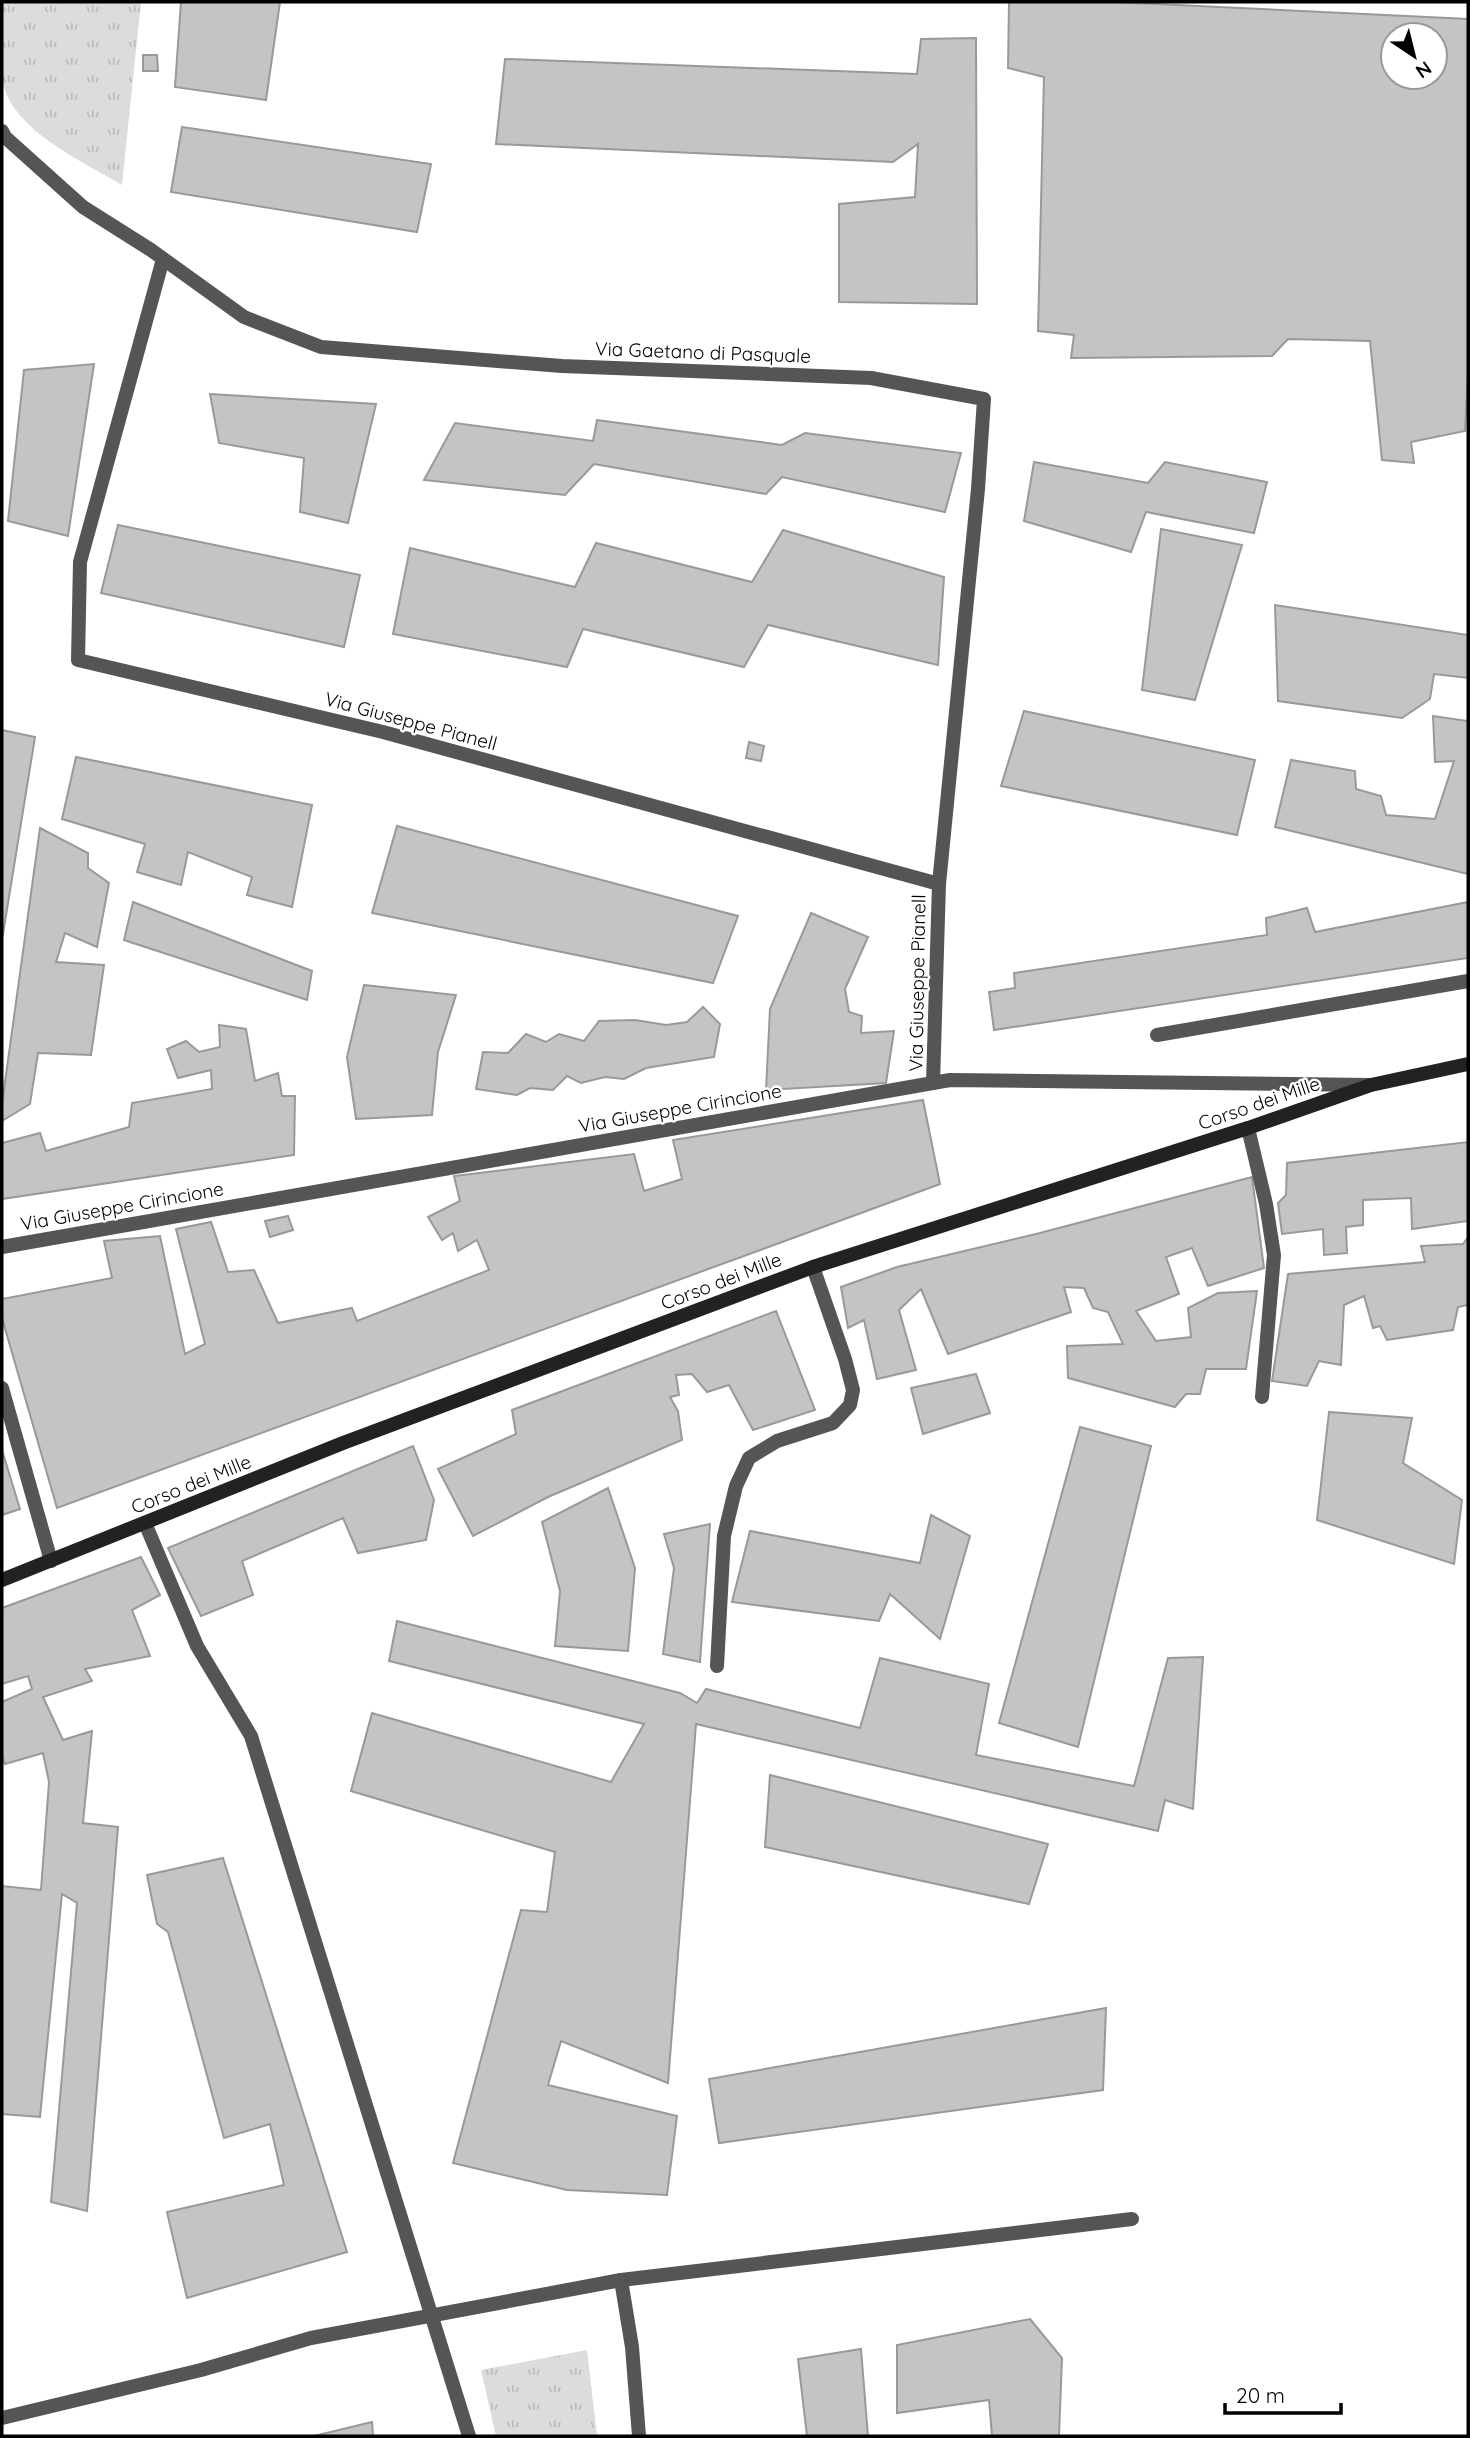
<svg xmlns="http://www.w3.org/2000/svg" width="1470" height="2438" font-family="Quicksand,sans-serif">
<defs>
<pattern id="grass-tufts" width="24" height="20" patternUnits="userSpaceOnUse" patternTransform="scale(1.75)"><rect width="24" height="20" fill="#dcdcdc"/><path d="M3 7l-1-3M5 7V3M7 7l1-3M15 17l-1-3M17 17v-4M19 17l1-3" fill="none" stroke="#bbb"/></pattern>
</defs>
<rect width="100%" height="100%" fill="#fff"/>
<!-- grass -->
<g fill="url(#grass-tufts)">
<path d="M2,2H141L122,185C84,162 7,128 2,77C0,53 2,26 2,2Z"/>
<path d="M587,2350L597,2436H496L481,2370Z"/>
</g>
<!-- building -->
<g fill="#c4c4c4" stroke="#999" stroke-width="2" fill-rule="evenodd">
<path d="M181,2H280L266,100L175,87Z"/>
<path d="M1009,2H1114L1468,19V373L1465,431L1411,442L1414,463L1382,460L1370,341L1288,339L1272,356L1071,358L1074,335L1038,331L1044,77L1008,68ZM1393,35H1435V77H1393Z"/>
<path d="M976,38L977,304L839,302V204L915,197L918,144L893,162L496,144L505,59L917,74L921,39Z"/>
<path d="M143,55H157L158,71H143Z"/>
<path d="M182,127L431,164L417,232L171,192Z"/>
<path d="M94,364L68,536L8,521L24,370Z"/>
<path d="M210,394L376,404L348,523L300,512L304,458L219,443Z"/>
<path d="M597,420L782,445L805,433L961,453L945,512L782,477L766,494L594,464L565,495L424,480L455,423L593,441Z"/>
<path d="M1034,462L1148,483L1165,462L1267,482L1254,533L1146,512L1131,552L1024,521Z"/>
<path d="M118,525L360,575L344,647L101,593Z"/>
<path d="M1161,529L1242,545L1195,700L1142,690Z"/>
<path d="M783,530L944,577L938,665L768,625L744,667L583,629L567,667L393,634L410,548L575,587L596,543L752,582Z"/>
<path d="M1275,605L1468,635V678L1434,674L1430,699L1402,718L1278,701Z"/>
<path d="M1024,711L1255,760L1237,835L1001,786Z"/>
<path d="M1433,716L1468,721V874L1275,827L1291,760L1355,771L1356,789L1381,796L1386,815L1435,819L1454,761L1435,762Z"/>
<path d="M2,730L35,737L3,934L2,933Z"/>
<path d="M749,742L764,746L761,761L746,758Z"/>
<path d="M76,757L312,805L292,907L247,895L252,877L188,852L181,885L137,872L145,844L62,819Z"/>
<path d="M397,826L738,916L713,983L372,913Z"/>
<path d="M40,828L88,853V868L109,883L97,947L65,933L56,962L104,965L91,1055L38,1053L30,1104L2,1121V1104Z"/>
<path d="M133,902L312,971L307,1000L124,940Z"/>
<path d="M1468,902V958L994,1030L989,992L1015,988L1014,973L1267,935L1266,918L1307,908L1315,932Z"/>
<path d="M811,913L868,937L845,989L849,1012L862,1016L861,1033L894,1031L886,1083L766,1090L770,1009Z"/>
<path d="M364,985L456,995L438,1052L432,1115L356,1119L347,1057Z"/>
<path d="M703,1007L720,1024L714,1057L646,1068L624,1079L605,1077L581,1083L567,1076L553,1090L530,1088L517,1095L476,1089L483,1052L508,1053L526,1034L546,1042L559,1034L584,1041L599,1021L635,1020L666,1025L687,1022Z"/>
<path d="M219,1025L246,1029L255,1081L278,1073L282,1096H295L294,1155L2,1199V1143L40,1133L46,1151L129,1127L132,1103L212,1089L211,1070L178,1078L167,1049L186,1041L199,1052L220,1047Z"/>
<path d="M923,1100L940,1184L57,1508L2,1318V1299L112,1278L104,1241L160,1236L185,1354L205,1344L176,1229L211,1222L228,1272L254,1270L278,1323L352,1308L357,1321L489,1270L477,1240L458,1251L453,1233L442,1240L428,1217L460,1201L454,1176L634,1154L644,1191L682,1179L673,1140Z"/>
<path d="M1468,1142V1221L1412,1229L1411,1198L1363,1200V1225L1346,1227L1347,1253L1324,1255L1323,1229L1282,1234L1278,1203L1286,1195L1287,1163Z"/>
<path d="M1252,1177L1264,1268L1208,1286L1192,1248L1166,1257L1179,1294L1136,1311L1156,1341L1191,1337L1188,1308L1218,1293L1257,1291L1246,1369H1206L1200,1394H1186L1175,1407L1068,1378L1067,1346L1123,1344L1108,1312L1093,1308L1084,1288L1064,1287L1071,1312L948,1354L921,1289L899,1310L916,1370L877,1379L864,1320L848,1328L841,1287L897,1267L1040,1233Z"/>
<path d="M288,1216L293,1230L270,1237L265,1221Z"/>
<path d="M1468,1237V1305L1458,1307L1453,1330L1387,1340L1380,1326L1373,1328L1364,1296L1344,1305L1341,1365L1319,1361L1307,1386L1272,1381L1288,1274L1425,1262L1421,1246L1463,1244Z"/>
<path d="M776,1311L815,1410L753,1430L729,1385L707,1392L692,1374L676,1375L679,1395L670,1397L678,1411L682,1440L548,1497L473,1536L438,1469L516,1434L512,1410Z"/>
<path d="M976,1374L990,1413L923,1434L911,1388Z"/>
<path d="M1329,1412L1412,1418L1403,1463L1462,1500L1454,1564L1317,1520Z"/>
<path d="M1080,1427L1151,1446L1078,1747L999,1723Z"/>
<path d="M413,1446L434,1500L426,1540L358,1553L343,1518L242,1561L253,1595L201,1616L168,1548Z"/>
<path d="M2,1450L20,1509L2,1515Z"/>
<path d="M608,1488L635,1568L628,1651L555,1646L560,1591L542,1522Z"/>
<path d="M931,1515L970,1536L940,1639L890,1594L879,1621L732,1602L750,1531L920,1563Z"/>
<path d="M710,1524L700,1662L663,1654L674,1568L664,1534Z"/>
<path d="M141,1557L160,1595L132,1610L150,1656L85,1669L92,1681L43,1697L63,1740L92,1731L83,1823L118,1827L87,2211L51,2202L77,1903L62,1894L40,2117L2,2114V1886L41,1890L49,1782L43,1753L5,1764L2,1756V1702L32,1689L28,1676L2,1684V1608Z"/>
<path d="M397,1621L680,1693L697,1703L706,1689L860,1728L880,1658L989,1684L976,1755L1134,1786L1168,1658L1203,1657L1193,1809L1165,1800L1158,1831L696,1724L668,2083L561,2041L548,2085L677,2116L667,2195L567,2190L453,2163L521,1910L547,1912L555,1852L351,1791L372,1713L611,1782L644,1724L389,1661Z"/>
<path d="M770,1775L1048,1844L1029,1904L765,1847Z"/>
<path d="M223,1858L347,2252L187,2298L167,2212L284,2185L270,2124L224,2138L168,1932L157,1924L147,1875Z"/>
<path d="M1106,2008L1103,2090L719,2143L709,2079Z"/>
<path d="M1030,2319L1062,2358L1059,2436H992L989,2400L897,2413V2345Z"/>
<path d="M861,2349L868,2436H807L798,2359Z"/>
<path d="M372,2422L373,2436H314Z"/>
</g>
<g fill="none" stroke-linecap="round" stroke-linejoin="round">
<!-- street -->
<g stroke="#555" stroke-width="14">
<path d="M2,131L5,137L83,207L151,250L244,317L321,347L562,366L871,378L984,399L978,489L939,884"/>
<path d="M163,259L80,562L78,660L383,732L939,884L933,1083"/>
<path d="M1157,1035L1468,981"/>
<path d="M1248,1128L1266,1204L1274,1255L1262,1397"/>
<path d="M2,1247L950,1080L1370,1085"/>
<path d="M2,1388L51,1561"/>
<path d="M145,1523L197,1646L251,1736L469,2436"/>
<path d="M717,1666L724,1536L736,1486L749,1458L777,1441L833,1423L850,1405L853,1390L845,1359L813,1267"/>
<path d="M621,2280L632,2347L639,2436"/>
<path d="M2,2418L201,2370L311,2338L621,2280L1132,2219"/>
</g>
<!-- secondary -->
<path stroke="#222" stroke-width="14" d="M2,1580L343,1443L813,1267L1248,1128L1371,1085L1468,1064"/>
</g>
<g text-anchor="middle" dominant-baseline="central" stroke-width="5" stroke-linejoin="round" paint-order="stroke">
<!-- street labels -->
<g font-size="19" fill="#000" stroke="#fff">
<text transform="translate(703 352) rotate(2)">Via Gaetano di Pasquale</text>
<text transform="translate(411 721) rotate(15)">Via Giuseppe Pianell</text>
<text transform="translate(917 983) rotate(-89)">Via Giuseppe Pianell</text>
<text transform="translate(1259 1103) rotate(-19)">Corso dei Mille</text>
<text transform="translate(680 1108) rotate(-10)">Via Giuseppe Cirincione</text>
<text transform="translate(122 1206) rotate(-10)">Via Giuseppe Cirincione</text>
<text transform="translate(721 1281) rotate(-21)">Corso dei Mille</text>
<text transform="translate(191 1484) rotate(-22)">Corso dei Mille</text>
</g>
</g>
<!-- border -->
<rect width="1470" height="2438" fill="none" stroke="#000000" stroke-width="7"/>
<!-- north arrow -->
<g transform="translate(1414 56) rotate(145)"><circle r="33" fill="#ffffff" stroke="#999999" stroke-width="2"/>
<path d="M0-5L12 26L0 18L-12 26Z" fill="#000000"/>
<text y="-10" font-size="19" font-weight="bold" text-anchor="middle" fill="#000000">N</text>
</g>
<!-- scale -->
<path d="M1225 2403v10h116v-10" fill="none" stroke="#000000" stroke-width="3.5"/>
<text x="1236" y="2403" font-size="21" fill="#000000" stroke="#ffffff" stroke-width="5" paint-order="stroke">20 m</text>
</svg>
